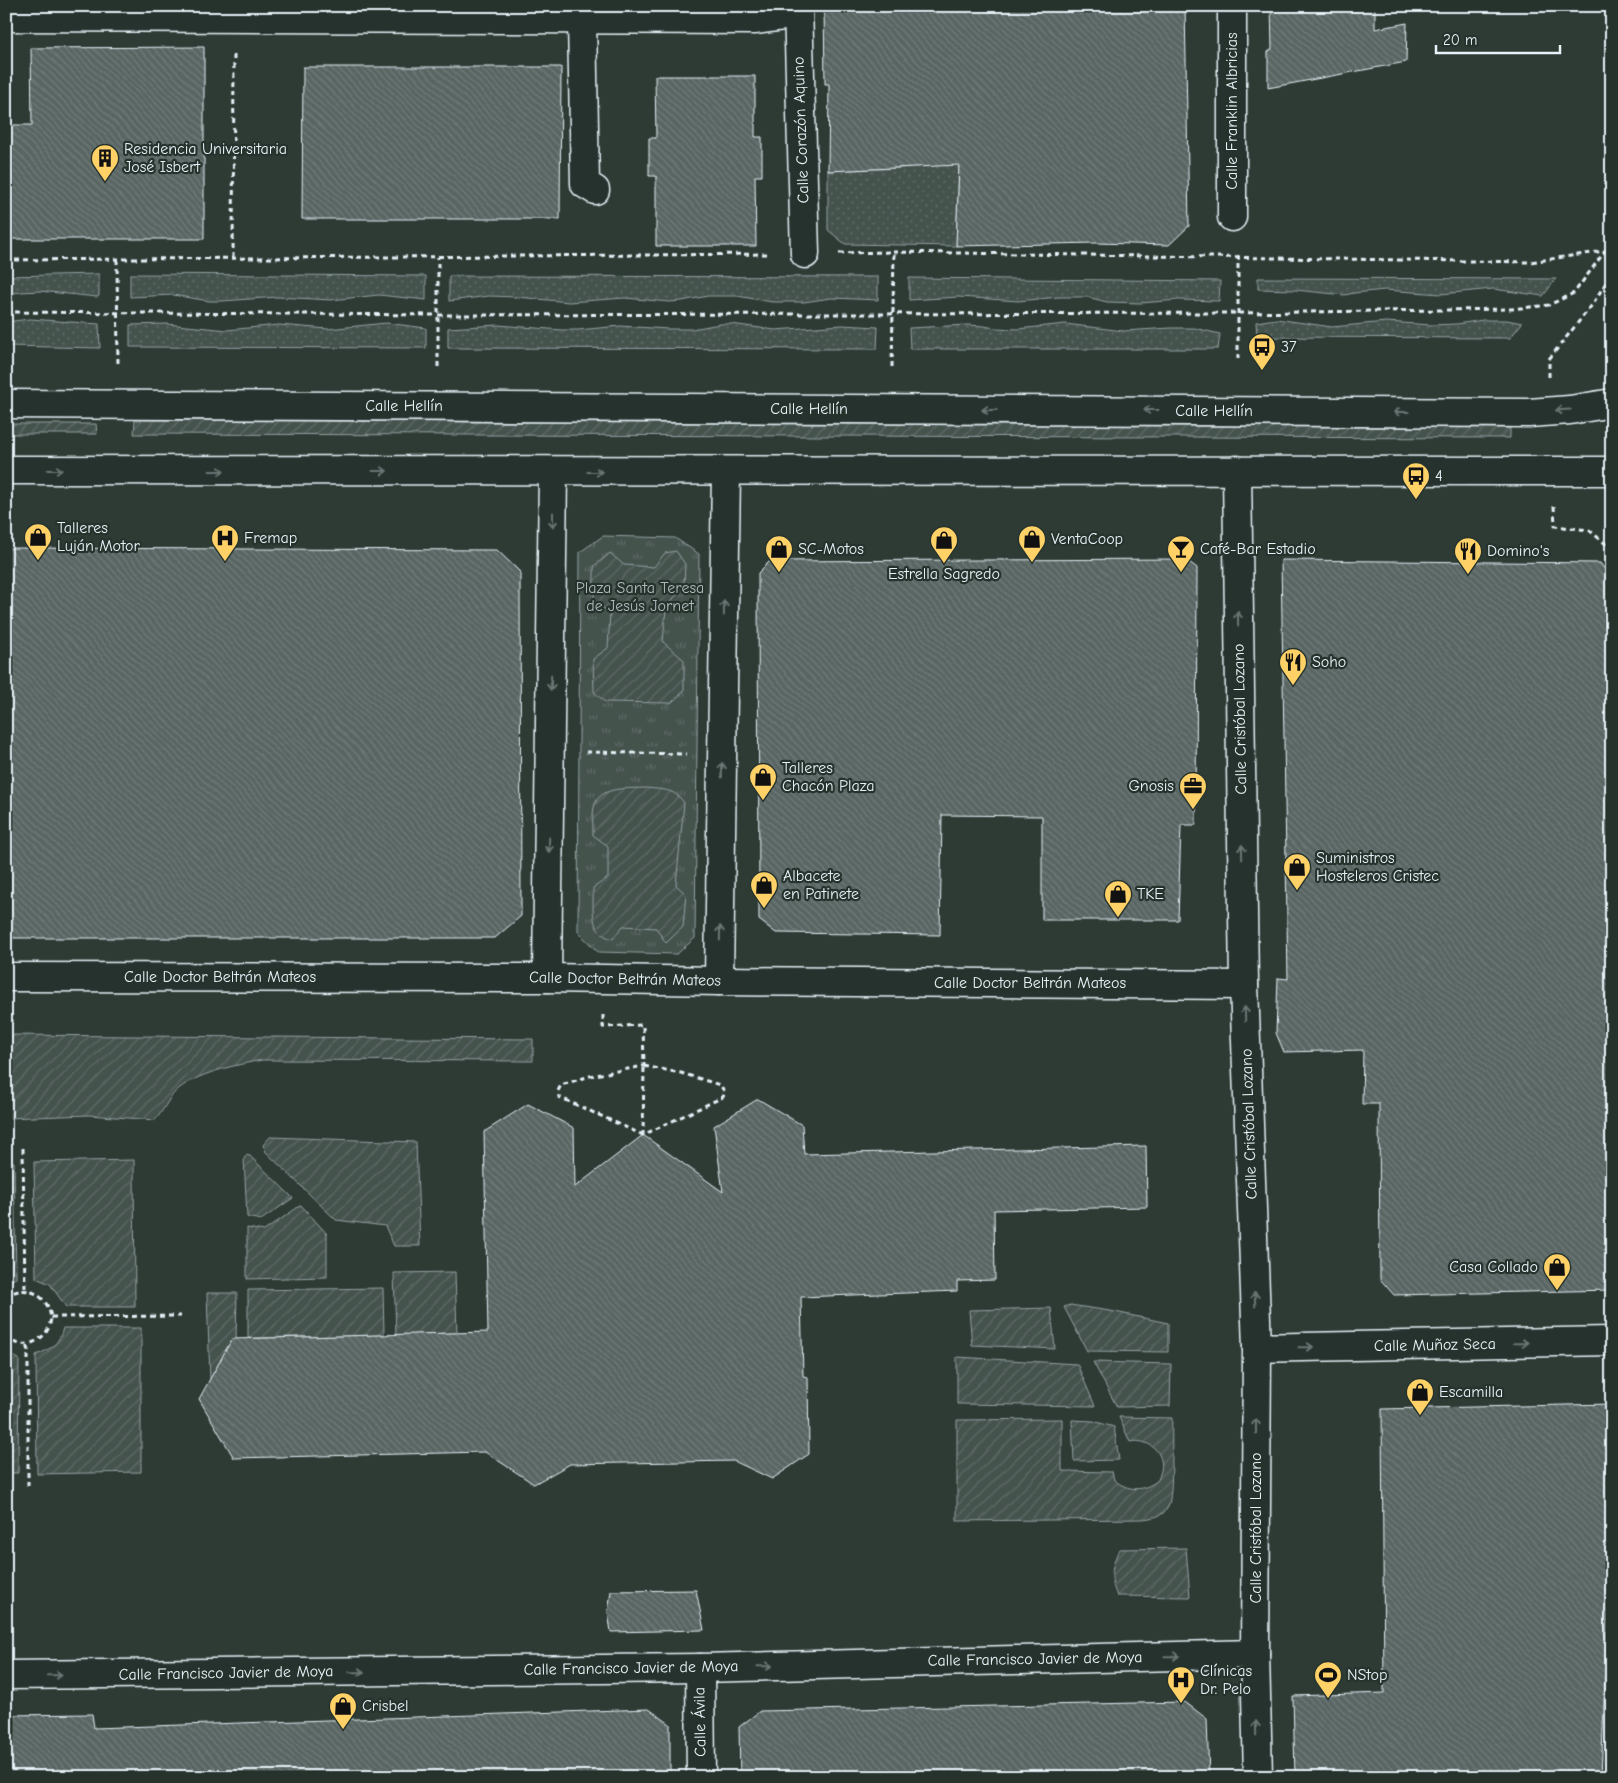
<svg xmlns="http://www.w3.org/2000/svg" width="1618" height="1783" font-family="'Comic Neue',sans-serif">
<defs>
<pattern id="grass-dots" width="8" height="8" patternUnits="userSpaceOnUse" patternTransform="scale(1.25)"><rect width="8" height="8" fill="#45524e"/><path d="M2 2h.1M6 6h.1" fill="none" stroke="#606b68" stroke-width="1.8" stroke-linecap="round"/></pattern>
<pattern id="park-tufts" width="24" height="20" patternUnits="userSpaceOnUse" patternTransform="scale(1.25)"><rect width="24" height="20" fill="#45524e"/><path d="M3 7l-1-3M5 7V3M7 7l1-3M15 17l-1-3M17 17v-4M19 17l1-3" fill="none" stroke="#606b68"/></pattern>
<pattern id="garden-furrows" width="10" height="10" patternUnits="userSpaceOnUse" patternTransform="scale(1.25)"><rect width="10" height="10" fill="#45524e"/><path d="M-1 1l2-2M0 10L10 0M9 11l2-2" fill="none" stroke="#606b68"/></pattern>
<pattern id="building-back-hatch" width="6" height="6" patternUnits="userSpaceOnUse" patternTransform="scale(1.25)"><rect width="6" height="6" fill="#596563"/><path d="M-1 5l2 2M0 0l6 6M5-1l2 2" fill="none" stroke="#717c7a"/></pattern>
</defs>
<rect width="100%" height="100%" fill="#2e3b35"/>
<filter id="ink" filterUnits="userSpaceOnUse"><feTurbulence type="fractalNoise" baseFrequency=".02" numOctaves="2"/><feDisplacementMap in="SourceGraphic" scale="10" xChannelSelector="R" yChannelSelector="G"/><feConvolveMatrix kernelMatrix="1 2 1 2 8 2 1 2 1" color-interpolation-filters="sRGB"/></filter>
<g filter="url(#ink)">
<!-- grass -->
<g fill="url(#grass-dots)" stroke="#96a2a3">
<path d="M959,159L956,246L845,244L828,230V171L902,168Z"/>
<path d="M99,274V296L97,297L39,291L21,292L6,294V276Z"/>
<path d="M130,274L426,276V300L379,295L331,300L278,297L222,301H209L173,295L130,297Z"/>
<path d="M449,276L878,277V300L831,298L804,302H772L737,296H708L682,301L669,302L625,298L569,302L517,297L489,296L449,301Z"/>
<path d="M909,278L1220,281L1219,301L1179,300L1140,303L1107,302L1087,297H1059L1018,301L959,297L909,300Z"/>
<path d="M1258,278L1556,279L1543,296L1493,289L1441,294L1385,290L1354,293L1345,295L1295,290L1258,289Z"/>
<path d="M30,319L99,324L100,348L6,346V322Z"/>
<path d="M1276,319L1332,327L1386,322L1432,325L1457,324L1483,320H1507L1522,323L1510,338L1257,337L1256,322Z"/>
<path d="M386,323L426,328V348L130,347V325L167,324L227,330L279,325L328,329Z"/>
<path d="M720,324H731L775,330L842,325L878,327L877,349L448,348V328L498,325L562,330H578L620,326L668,329H692Z"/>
<path d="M1065,324L1124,331L1171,328H1194L1220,334L1218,349H910L909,328L968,325L984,326L995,328L1018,329Z"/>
</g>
<!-- park -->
<path fill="url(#park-tufts)" stroke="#96a2a3" d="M603,536L675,538L699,554L695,938L677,954L598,952L578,932L580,552Z"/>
<!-- garden -->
<g fill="url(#garden-furrows)" stroke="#96a2a3">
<path d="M135,420L1510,428V438L134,434Z"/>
<path d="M6,424H96L97,434H6Z"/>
<path d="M676,551L685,564L684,585L666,608L663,642L684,660V691L671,703L605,702L594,692L593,659L608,648L610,613L594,601V566L610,553L624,565L654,567L665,553Z"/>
<path d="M646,788C663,790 674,788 684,803L676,885L686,894L683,927L666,943L656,928L623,926L613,939C588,933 594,909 593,888L608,878V846L593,835C593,826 592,816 594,807C599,785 629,789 646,788Z"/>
<path d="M6,1035L533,1039V1061L262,1060C236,1065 195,1073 175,1092C168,1099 163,1112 155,1120L89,1115L6,1118Z"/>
<path d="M270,1137L416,1142L420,1246H394L385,1226L336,1220L266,1152L263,1145Z"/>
<path d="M246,1155L250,1156L293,1198L261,1220L247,1217L244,1159Z"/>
<path d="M134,1160L135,1307H66L50,1284L36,1278L34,1162Z"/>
<path d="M6,1162H14L16,1278L6,1283Z"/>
<path d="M301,1205L327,1234V1277L247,1279V1228L264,1231Z"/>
<path d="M455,1272L457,1333L396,1335L394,1273Z"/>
<path d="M383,1288L384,1335L248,1338V1290Z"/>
<path d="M207,1293H237L236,1339H232L210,1380Z"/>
<path d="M1070,1305L1110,1311L1168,1323V1352L1087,1351L1064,1307Z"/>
<path d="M1051,1308L1055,1349L972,1345L969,1310Z"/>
<path d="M63,1328H141V1472L37,1474L36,1355C50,1350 60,1343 63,1328Z"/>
<path d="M6,1353L19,1359L18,1473H6Z"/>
<path d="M957,1357L1077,1364L1095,1406L957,1404Z"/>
<path d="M1093,1362L1171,1364L1170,1406L1117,1407Z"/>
<path d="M1119,1417L1172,1418C1171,1436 1174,1493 1168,1507C1163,1517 1152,1518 1142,1519L957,1521V1420L1062,1419V1471L1112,1472L1114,1480C1128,1491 1143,1492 1158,1480C1160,1474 1163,1467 1161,1460C1158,1446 1143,1439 1130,1442Z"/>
<path d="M1072,1420L1093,1421L1114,1427L1119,1460L1074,1461Z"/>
<path d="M1186,1548L1190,1597L1117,1596C1109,1578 1111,1568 1119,1549Z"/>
</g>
<!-- building -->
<g fill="url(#building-back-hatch)" stroke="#e8f1f8">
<path d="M824,6H1185L1189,226L1169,245L1096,243L956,246L959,165L828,171L829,84H825Z"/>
<path d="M1271,6H1375V29L1407,23L1406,62L1268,88V52L1272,49Z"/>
<path d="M204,47V239H6V125H32L31,48Z"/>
<path d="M303,67H561L560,219H302Z"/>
<path d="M655,76H755V137H762V176H755L756,246H656V176H649V138H656Z"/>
<path d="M6,548L497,550L520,572L521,916L495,938H6Z"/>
<path d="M1185,559L1197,568L1196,825H1181L1178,920H1042V816L942,815L940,935L776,933L759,920L758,573L770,561Z"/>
<path d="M1281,560L1600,563L1612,578V1290L1394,1295L1380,1279L1379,1104H1362L1363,1050L1284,1052L1276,1033L1278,978L1288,979Z"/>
<path d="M758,1099L802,1125L804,1154L1146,1146L1147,1207L994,1210L995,1280L957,1281V1291L801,1297L803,1376L808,1377L809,1454L772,1479L734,1461L570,1464L534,1484L485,1452L234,1458L199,1399L232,1339L488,1332L484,1132L528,1104L574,1128L575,1187L643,1135L723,1192L714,1126Z"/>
<path d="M1612,1404V1510L1601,1777H1295L1293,1696L1384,1693L1382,1409Z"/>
<path d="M696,1590L704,1630L611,1632L608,1612L611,1591Z"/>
<path d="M1185,1702L1207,1719L1209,1777H740L739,1727L760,1711Z"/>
<path d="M649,1709L670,1724V1777H6V1715L92,1714L94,1728Z"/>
</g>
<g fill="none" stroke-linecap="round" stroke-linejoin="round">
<!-- minor casing -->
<g stroke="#e8f1f8" stroke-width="31">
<g id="minor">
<path d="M798,6L805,254"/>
<path d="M1232,6V217"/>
<path d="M6,17L756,20L785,16L794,6"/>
<path d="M582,19L585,184L595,190"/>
<path d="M1237,470L1244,985L1257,1348L1255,1654L1258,1777"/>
<path d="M6,977L547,978L719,981L1244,985"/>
<path d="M547,978L553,472"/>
<path d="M719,981L726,471"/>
<path d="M1257,1348L1612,1341"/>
<path d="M700,1668L701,1777"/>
<path d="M6,1675L700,1668L1255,1654"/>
</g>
</g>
<!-- major casing -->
<g stroke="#e8f1f8" stroke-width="31">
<g id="major">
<path d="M6,404L1529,413L1570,410L1612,403"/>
<path d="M6,470L1612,471"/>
</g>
</g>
<!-- path -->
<g stroke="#e8f1f8" stroke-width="3" stroke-dasharray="5 4" stroke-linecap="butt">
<path d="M839,253L894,252L1530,262L1605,251"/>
<path d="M1238,255V362"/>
<path d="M233,258L234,54"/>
<path d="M117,259L118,367"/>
<path d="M6,260L771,254"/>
<path d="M6,312L438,315L1238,313L1512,309L1549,305L1574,293L1605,251L1612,246"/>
<path d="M438,367V257"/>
<path d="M892,367L894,252"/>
<path d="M1549,377V359L1592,305L1612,273"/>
<path d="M1554,506L1555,526L1589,530L1612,549"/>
<path d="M586,752L687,754"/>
<path d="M603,1015V1027L643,1025L644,1066L590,1076L561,1085L558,1091L559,1097L643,1135"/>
<path d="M644,1066L681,1073L720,1085L725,1092L723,1097L643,1135Z"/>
<path d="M23,1148L25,1290"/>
<path d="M6,1297C36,1273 71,1321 36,1341C25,1347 16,1344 6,1338"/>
<path d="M51,1317L181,1316"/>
<path d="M28,1486V1345"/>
</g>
<!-- minor -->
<use href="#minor" stroke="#26332d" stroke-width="28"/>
<!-- major -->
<use href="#major" stroke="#26332d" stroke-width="28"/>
</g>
<!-- one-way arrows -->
<defs><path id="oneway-shaft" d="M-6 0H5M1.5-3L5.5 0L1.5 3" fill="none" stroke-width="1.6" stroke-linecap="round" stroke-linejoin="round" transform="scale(1.25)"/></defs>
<g stroke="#6a7674">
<use href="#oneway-shaft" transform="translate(989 410) rotate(-180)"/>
<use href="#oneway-shaft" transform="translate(1151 410) rotate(-180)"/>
<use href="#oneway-shaft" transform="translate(1563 410) rotate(177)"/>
<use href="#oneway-shaft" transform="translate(1401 412) rotate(-180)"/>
<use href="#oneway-shaft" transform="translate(55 470)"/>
<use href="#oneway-shaft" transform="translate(217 471)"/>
<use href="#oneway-shaft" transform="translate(380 471)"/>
<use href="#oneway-shaft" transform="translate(595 472)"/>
<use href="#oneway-shaft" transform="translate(553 520) rotate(90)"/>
<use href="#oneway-shaft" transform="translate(724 608) rotate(-89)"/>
<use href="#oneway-shaft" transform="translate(1238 619) rotate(-91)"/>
<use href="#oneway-shaft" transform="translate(551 683) rotate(91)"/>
<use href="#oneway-shaft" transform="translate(722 770) rotate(-89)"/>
<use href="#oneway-shaft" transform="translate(549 845) rotate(91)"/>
<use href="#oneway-shaft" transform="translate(1242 852) rotate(-91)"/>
<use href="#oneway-shaft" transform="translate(720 933) rotate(-89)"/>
<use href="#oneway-shaft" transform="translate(1245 1014) rotate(-92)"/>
<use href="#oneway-shaft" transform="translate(1255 1299) rotate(-92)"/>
<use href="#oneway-shaft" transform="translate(1521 1343) rotate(-1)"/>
<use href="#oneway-shaft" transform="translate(1306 1347) rotate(-1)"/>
<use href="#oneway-shaft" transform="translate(1256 1426) rotate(-90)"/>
<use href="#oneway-shaft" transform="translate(1172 1656) rotate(-1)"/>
<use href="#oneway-shaft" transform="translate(765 1666) rotate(-1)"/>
<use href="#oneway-shaft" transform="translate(357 1672) rotate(-1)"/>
<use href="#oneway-shaft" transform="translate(55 1675) rotate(-1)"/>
<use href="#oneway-shaft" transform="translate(1256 1728) rotate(-91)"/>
</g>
</g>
<!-- icons -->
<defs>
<g id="building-pin" transform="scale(1.4375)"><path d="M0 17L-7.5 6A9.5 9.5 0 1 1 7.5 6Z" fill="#ffd166" stroke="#26332d"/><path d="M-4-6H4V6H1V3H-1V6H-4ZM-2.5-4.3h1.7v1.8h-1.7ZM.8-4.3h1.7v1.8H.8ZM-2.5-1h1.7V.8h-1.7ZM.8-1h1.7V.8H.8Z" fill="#111"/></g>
<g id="bus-pin" transform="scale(1.4375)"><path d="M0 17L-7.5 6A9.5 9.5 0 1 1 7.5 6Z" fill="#ffd166" stroke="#26332d"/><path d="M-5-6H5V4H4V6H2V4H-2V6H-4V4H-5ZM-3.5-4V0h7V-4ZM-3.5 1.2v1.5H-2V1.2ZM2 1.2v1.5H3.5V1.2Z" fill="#111"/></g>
<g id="shop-pin" transform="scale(1.4375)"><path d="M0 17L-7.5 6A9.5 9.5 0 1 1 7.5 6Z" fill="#ffd166" stroke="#26332d"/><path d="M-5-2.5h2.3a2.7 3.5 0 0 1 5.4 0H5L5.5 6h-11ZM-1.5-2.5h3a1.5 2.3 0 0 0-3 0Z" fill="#111"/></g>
<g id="hospital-pin" transform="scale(1.4375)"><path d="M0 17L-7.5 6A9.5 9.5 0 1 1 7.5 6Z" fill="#ffd166" stroke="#26332d"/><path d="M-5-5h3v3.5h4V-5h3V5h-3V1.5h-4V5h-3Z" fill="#111"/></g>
<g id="bar-pin" transform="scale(1.4375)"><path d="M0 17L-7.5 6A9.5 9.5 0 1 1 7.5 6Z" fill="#ffd166" stroke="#26332d"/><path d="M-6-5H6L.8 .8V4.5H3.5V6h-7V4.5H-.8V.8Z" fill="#111"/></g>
<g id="restaurant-pin" transform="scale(1.4375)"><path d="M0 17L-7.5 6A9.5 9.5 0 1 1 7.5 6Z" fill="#ffd166" stroke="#26332d"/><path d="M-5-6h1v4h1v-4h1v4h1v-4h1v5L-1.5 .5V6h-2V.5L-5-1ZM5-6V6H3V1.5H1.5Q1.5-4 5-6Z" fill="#111"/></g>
<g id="office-pin" transform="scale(1.4375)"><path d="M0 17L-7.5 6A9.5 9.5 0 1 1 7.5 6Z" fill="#ffd166" stroke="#26332d"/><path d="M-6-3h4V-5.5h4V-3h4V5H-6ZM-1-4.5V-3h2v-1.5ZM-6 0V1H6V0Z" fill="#111"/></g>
<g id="stadium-pin" transform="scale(1.4375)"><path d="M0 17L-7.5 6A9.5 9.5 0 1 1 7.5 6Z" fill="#ffd166" stroke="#26332d"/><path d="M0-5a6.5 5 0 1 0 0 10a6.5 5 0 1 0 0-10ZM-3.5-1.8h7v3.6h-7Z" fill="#111"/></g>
</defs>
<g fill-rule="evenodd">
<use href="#building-pin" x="105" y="158"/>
<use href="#bus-pin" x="1262" y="347"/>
<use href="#bus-pin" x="1416" y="476"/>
<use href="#shop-pin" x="38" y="537"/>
<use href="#hospital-pin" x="225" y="538"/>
<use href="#shop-pin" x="1032" y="539"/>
<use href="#shop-pin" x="944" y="540"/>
<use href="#shop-pin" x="779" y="549"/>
<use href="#bar-pin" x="1181" y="549"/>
<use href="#restaurant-pin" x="1468" y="551"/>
<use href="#restaurant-pin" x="1293" y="662"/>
<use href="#shop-pin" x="763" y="777"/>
<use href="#office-pin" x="1193" y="786"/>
<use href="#shop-pin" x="1297" y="867"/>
<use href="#shop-pin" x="764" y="885"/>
<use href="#shop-pin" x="1118" y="894"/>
<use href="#shop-pin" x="1557" y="1267"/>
<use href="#shop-pin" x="1420" y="1392"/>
<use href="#stadium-pin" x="1328" y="1675"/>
<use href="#hospital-pin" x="1181" y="1680"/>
<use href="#shop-pin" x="343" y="1706"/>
</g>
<g text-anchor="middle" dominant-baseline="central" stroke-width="4.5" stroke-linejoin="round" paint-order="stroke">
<!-- street labels -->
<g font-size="16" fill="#e8f1f8" stroke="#26332d">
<text transform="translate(1232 111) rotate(-90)">Calle Franklin Albricias</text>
<text transform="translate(801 130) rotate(-92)">Calle Corazón Aquino</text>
<text x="404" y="406">Calle Hellín</text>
<text x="809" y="409">Calle Hellín</text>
<text x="1214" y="411">Calle Hellín</text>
<text transform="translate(1240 719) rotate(-91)">Calle Cristóbal Lozano</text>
<text x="220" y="977">Calle Doctor Beltrán Mateos</text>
<text transform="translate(625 979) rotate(1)">Calle Doctor Beltrán Mateos</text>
<text x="1030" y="983">Calle Doctor Beltrán Mateos</text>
<text transform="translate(1249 1124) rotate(-92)">Calle Cristóbal Lozano</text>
<text transform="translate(1435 1345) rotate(-1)">Calle Muñoz Seca</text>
<text transform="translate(1256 1528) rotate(-90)">Calle Cristóbal Lozano</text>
<text transform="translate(1035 1659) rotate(-1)">Calle Francisco Javier de Moya</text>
<text transform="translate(631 1668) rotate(-1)">Calle Francisco Javier de Moya</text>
<text transform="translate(226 1673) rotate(-1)">Calle Francisco Javier de Moya</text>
<text transform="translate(700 1722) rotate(-91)">Calle Ávila</text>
</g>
<!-- poi labels -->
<g font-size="16" fill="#e8f1f8" stroke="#26332d" text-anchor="start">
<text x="124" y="149">Residencia Universitaria<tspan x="124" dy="18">José Isbert</tspan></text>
<text x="1281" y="347">37</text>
<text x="1435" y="476">4</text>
<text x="57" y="528">Talleres<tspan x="57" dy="18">Luján Motor</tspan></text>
<text x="244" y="538">Fremap</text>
<text x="1051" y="539">VentaCoop</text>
<text x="798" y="549">SC-Motos</text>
<text x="1200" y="549">Café-Bar Estadio</text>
<text x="1487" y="551">Domino's</text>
<text x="944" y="574" text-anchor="middle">Estrella Sagredo</text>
<text x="1312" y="662">Soho</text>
<text x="782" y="768">Talleres<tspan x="782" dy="18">Chacón Plaza</tspan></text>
<text x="1174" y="786" text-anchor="end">Gnosis</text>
<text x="1316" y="858">Suministros<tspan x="1316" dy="18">Hosteleros Cristec</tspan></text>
<text x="783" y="876">Albacete<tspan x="783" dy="18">en Patinete</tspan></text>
<text x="1137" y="894">TKE</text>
<text x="1538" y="1267" text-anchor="end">Casa Collado</text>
<text x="1439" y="1392">Escamilla</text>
<text x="1200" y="1671">Clínicas<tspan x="1200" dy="18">Dr. Pelo</tspan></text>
<text x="1347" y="1675">NStop</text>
<text x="362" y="1706">Crisbel</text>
</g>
<!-- park labels -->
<g font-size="16" fill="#afb9bc" stroke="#26332d">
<text x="640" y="588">Plaza Santa Teresa<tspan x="640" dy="18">de Jesús Jornet</tspan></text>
</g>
</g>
<!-- margin -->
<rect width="1618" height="1783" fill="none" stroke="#26332d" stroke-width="25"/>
<rect x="12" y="12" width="1593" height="1758" fill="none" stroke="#e8f1f8" stroke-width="2" filter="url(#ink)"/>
<!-- scale -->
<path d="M1436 45v8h124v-8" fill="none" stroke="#e8f1f8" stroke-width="2.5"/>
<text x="1443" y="45" font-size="15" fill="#e8f1f8" stroke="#26332d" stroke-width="4" paint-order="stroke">20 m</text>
</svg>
